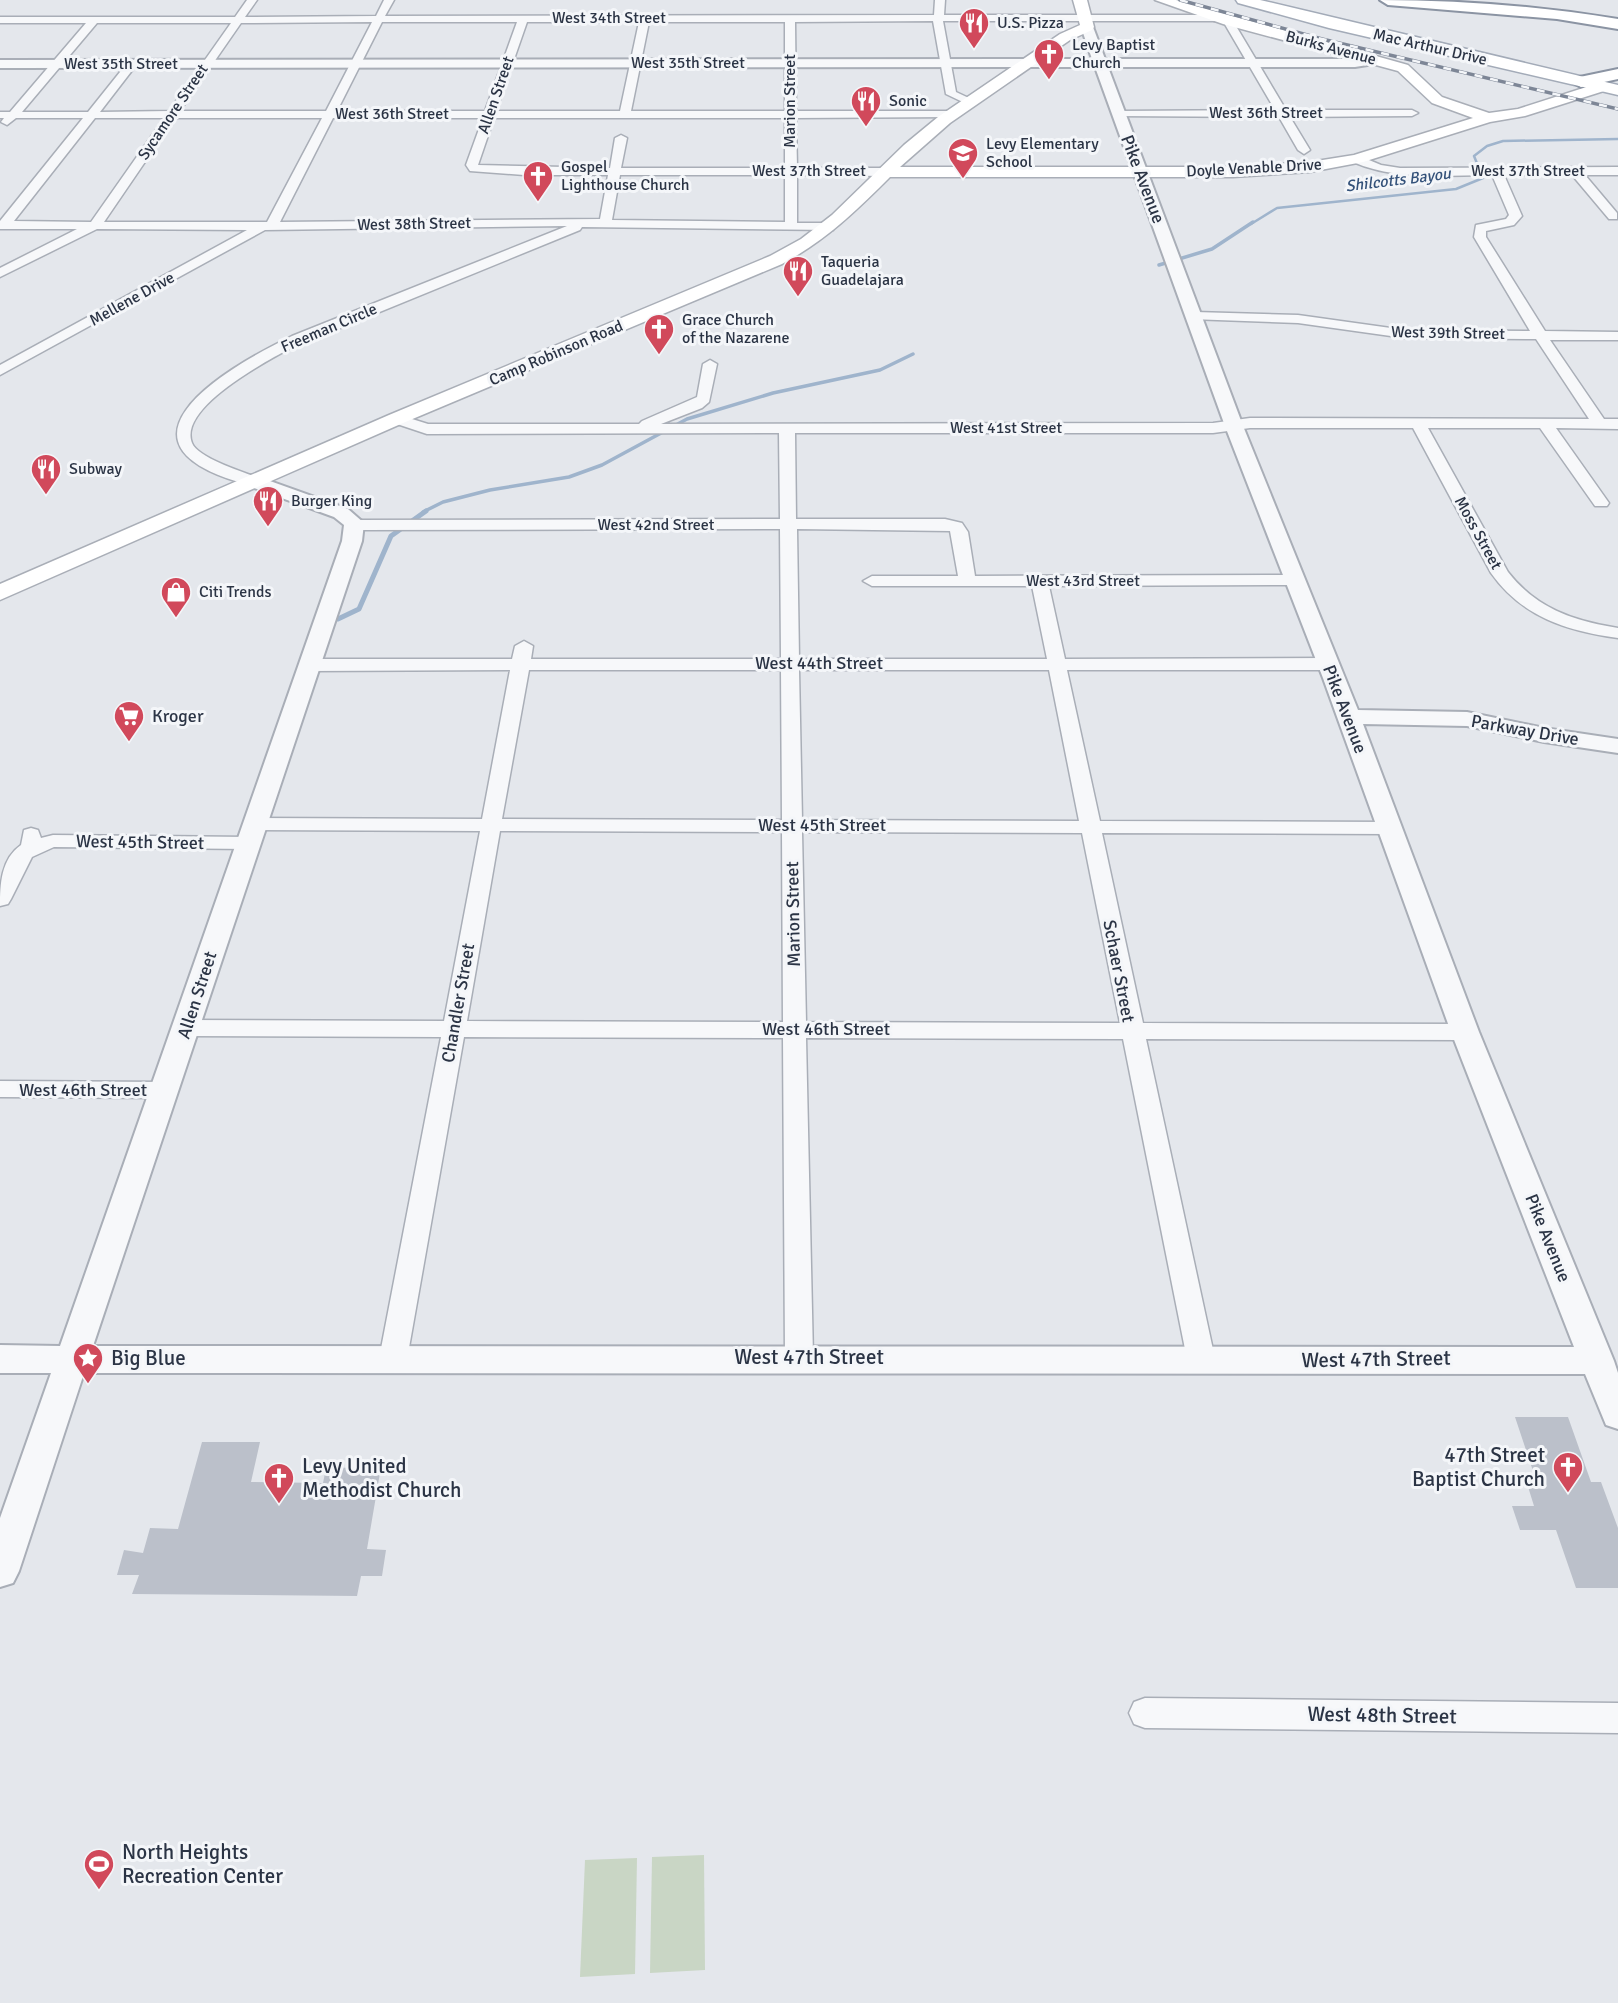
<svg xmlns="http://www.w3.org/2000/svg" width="1618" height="2003" font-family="Signika,sans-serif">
<rect width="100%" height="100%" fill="#e4e7ec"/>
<!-- green -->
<g fill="#c9d6c5">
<path d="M704,1855L705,1970L650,1973L652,1857Z"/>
<path d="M637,1858L635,1974L580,1977L585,1860Z"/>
</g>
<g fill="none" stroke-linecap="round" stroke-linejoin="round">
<!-- stream-far2 -->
<path stroke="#9fb4cc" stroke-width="2.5" d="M1251,224L1277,208L1456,189L1483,178L1474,156L1487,146L1503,141L1618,139"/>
<!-- stream-far1 -->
<g stroke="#9fb4cc" stroke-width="3.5">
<path d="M1159,265L1212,249L1253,222"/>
<path d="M423,512L443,502L490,490L569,477L602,465L687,419L773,393L880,370L913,354"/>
</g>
<!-- stream -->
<path stroke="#9fb4cc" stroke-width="5" d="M338,619L359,609L391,536L426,511"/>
</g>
<!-- building -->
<g fill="#bbc0ca">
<path d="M1515,1417H1568L1591,1482H1601L1618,1528V1588H1576L1556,1530H1520L1512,1506H1534L1525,1477H1535Z"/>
<path d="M202,1442H260L251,1482L323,1483L326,1468L381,1467L367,1549L386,1550L382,1576H361L357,1596L132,1594L139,1575H117L124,1550L143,1553L150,1528L178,1529Z"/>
</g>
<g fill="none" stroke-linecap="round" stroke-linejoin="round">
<!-- minor casing -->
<g stroke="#a9aeb7" stroke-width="3">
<g id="minor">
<path d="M247,0H257L245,17L376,16L384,0H394L385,16L934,15L935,0H945L944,15H1219L1224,18L1219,21H943L956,92L973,100L975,102L969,105L946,94L933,21L795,22L796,111H953L959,114L953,117L796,118L797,168H886L892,172L886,176L797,175V223H829L833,224V230L582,227L580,230L289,349C265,362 178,408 192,443C198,458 243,472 259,478L261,481L259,484L253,486C98,447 216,373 292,336L567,226L265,230L0,375V365L247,230L97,229L0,277V268L77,229H0V221L83,118H16L7,125L1,122L4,118H0V112H10L86,23H0V17H235ZM372,22L326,111H180L241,23ZM382,22H517L485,111H337ZM527,22H639L620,111H496ZM649,22H785V111H631ZM97,23H231L169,111L100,112L137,64L132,61L128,62L88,112H22ZM95,118H164L91,222L14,221ZM175,118H322L267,222H104ZM333,118H483L466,165L470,171L524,175H608L600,219L280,222ZM494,118H785V168H621L627,138L621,135L615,138L610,168L478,165ZM620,175H785V222L612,220Z"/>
<path d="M1228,18L1233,21L1286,110H1412L1418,113L1412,116L1290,117L1310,150L1304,154L1298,150L1279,117L1115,116V112L1119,111L1275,110L1223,21Z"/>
<path d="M1357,155L1381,165L1400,168L1618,167V175H1585L1617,213V219H1609L1572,175H1504L1522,216L1514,225L1486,231V237L1545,331L1618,332V340H1550L1604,419H1618V429L1556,428L1609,503L1607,506H1595L1540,428H1428L1508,572C1536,608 1573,621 1618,628V638C1567,631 1522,617 1491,573L1413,428H1250L1213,433H795L796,519H945L962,523L968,532L975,576L1294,575L1303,580L1294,585L1049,586L1065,659L1328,658L1337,664L1328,670H1067L1100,821L1389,822L1396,824L1399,828L1396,832L1389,834L1102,833L1143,1023L1465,1024L1473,1026L1477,1032L1473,1038L1465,1040L1146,1039L1215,1359L1211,1367L1201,1370L1191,1367L1187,1359L1123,1039L806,1038L813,1357L809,1365L799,1368L789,1365L785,1357L783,1038L464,1037L407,1359L403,1367L393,1370L383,1367L379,1359L441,1037L186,1036L178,1034L174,1028L178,1022L186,1020L444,1021L480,831L255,830L248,828L245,824L248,820L255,818L482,819L510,670L311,671L302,665L311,659H512L515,646L524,641L533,646L531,659H781L780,529L355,530L347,525L355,520L780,519L779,433L427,434L391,422L388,419L391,416L396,414L428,424H639L642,421L697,397L703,364L710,360L717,364L709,402L702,408L661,424L1213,423L1250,418L1589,419L1536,339L1405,338L1298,323L1190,319L1188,316L1195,312L1298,315L1405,330L1530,331L1474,237L1476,225L1506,219L1509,215L1492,175C1444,175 1397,181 1353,162L1351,159ZM797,529L950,531L958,576H872L863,581L872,586H1032L1047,659H799ZM529,670H781L782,820L502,819ZM799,670H1049L1079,821L802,820ZM500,831L782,832L783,1022L467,1021ZM802,832L1082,833L1120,1023L806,1022Z"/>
<path d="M31,828L38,830L41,838L53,835L249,837L256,839L259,843L256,847L249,849L54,847L32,857L11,899L8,904L0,906C0,884 1,859 21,845L24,830Z"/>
<path d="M0,1081L166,1082L174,1084L178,1090L174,1096L166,1098L0,1097Z"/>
<path d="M1145,1698L1618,1703V1733L1145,1728L1134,1724L1129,1713L1134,1702Z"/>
</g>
</g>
<!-- tertiary casing -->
<g stroke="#a9aeb7" stroke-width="4">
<path id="tertiary" d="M1087,23L1093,27L1105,59H1355L1375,56L1381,60L1380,63L1355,67H1108L1243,426L1358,710L1467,712L1544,728L1618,739V753L1544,742L1467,726L1363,724L1479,1032L1614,1361L1618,1373V1429L1606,1425L1585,1374L84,1373L19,1571L13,1583L0,1587V1518L51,1373H0V1345L60,1346L342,541L344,525L334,517L246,485L243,481L246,477L253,475L348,509L364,523L362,541L93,1346L1574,1347L1451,1032L1323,678L1225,426L1095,67L0,68V60L1092,59L1081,27Z"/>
</g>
<!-- secondary casing -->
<g stroke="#a9aeb7" stroke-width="3">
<path id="secondary" d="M1073,0H1087L1094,27L1092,30L1070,40L950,123L900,167H1233L1310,162L1354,155L1473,118L1432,103L1398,71L1223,24L1155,0H1176L1408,65L1442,97L1489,113L1518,109L1602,82L1610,87L1607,90L1525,116L1490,122L1363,162L1310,172L1233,177H890C856,211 825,241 782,264L403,423L0,600V584L389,415L770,256L801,239L832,215L904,145L938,117L1060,34L1080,25Z"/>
</g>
<!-- primary casing -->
<g stroke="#a3abb8" stroke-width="3">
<path id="primary" d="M1236,0H1260L1618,85V95L1329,28L1238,3Z"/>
</g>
<!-- motorway casing -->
<g stroke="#8b94a3" stroke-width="4">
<g id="motorway">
<path d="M1380,0C1460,0 1539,6 1618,19V29L1557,19L1388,5Z"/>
<path d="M1618,69V79L1581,87L1572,82L1575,78Z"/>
</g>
</g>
<!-- minor -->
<use href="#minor" fill="#f7f8fa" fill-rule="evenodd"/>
<!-- tertiary -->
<use href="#tertiary" fill="#f7f8fa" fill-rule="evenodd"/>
<!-- secondary -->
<use href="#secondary" fill="#fff" fill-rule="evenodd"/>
<!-- primary -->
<use href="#primary" fill="#fff" fill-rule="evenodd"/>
<!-- motorway -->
<use href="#motorway" fill="#fff" fill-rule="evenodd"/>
<!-- rail casing -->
<g stroke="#7d8696" stroke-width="3.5">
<path id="rail" d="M1180,0L1322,39L1618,109"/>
</g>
<!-- rail -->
<use href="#rail" stroke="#f4f6f9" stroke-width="2.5" stroke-dasharray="8" stroke-linecap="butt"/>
</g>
<!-- icons -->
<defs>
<g id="restaurant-pin" transform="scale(1.575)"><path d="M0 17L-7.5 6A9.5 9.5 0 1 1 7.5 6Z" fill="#d1495b" stroke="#f4f6f9"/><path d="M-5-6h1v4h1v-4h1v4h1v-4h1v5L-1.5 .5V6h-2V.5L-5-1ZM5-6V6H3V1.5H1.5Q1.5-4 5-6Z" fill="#fff"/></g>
<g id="church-pin" transform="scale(1.575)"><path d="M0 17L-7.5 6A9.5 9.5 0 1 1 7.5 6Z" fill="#d1495b" stroke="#f4f6f9"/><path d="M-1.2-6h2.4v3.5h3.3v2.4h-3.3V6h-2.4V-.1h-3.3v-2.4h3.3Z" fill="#fff"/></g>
<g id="school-pin" transform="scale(1.575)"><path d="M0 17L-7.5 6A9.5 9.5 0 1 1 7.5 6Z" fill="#d1495b" stroke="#f4f6f9"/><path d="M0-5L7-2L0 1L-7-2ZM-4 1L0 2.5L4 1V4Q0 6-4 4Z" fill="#fff"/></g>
<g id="shop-pin" transform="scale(1.575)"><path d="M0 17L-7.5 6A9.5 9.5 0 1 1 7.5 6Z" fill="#d1495b" stroke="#f4f6f9"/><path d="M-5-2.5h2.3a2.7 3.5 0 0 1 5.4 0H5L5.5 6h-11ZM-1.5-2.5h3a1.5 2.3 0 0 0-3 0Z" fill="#fff"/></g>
<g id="supermarket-pin" transform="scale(1.575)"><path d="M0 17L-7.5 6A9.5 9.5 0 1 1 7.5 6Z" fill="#d1495b" stroke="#f4f6f9"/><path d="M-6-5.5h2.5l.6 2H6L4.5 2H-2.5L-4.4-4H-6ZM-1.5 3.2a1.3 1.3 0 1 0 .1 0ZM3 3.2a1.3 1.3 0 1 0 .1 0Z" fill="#fff"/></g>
<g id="sight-pin" transform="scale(1.575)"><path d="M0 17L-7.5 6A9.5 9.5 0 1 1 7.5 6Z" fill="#d1495b" stroke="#f4f6f9"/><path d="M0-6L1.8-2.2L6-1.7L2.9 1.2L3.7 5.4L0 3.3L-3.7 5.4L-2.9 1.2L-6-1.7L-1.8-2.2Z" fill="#fff"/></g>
<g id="stadium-pin" transform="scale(1.575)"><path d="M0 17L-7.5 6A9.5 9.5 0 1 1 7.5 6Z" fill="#d1495b" stroke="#f4f6f9"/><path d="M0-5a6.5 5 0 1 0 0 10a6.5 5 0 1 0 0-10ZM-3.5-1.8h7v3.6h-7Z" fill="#fff"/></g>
</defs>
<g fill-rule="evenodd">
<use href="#restaurant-pin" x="974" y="23"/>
<use href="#church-pin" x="1049" y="54"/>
<use href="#restaurant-pin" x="866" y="101"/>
<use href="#school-pin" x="963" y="153"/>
<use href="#church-pin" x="538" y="176"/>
<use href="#restaurant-pin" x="798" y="271"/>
<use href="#church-pin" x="659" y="329"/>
<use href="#restaurant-pin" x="46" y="469"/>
<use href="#restaurant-pin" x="268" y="501"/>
<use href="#shop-pin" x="176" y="592"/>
<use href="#supermarket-pin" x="129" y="716"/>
<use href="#sight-pin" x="88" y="1358"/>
<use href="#church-pin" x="1568" y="1467"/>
<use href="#church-pin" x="279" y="1478"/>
<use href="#stadium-pin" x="99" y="1864"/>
</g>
<g text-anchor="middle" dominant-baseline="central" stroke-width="6" stroke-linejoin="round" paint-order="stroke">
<!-- far-street labels -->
<g font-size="16" fill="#2b3445" stroke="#f4f6f9">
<text x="609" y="18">West 34th Street</text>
<text transform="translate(1430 47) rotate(13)">Mac Arthur Drive</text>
<text transform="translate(1331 48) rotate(15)">Burks Avenue</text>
<text x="688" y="63">West 35th Street</text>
<text x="121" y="64">West 35th Street</text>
<text transform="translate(496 95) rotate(-71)">Allen Street</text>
<text transform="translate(790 101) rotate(-90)">Marion Street</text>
<text transform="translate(173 112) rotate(-56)">Sycamore Street</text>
<text x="1266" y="113">West 36th Street</text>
<text x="392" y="114">West 36th Street</text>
<text transform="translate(1254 168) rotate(-3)">Doyle Venable Drive</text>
<text x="809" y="171">West 37th Street</text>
<text x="1528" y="171">West 37th Street</text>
<text transform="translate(414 224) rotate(-1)">West 38th Street</text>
<text transform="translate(132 299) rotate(-29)">Mellene Drive</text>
<text transform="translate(329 328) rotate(-23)">Freeman Circle</text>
<text transform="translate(1448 333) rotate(1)">West 39th Street</text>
<text transform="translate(556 353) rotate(-23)">Camp Robinson Road</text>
<text x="1006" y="428">West 41st Street</text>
<text x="656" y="525">West 42nd Street</text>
<text transform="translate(1478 533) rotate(61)">Moss Street</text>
<text x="1083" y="581">West 43rd Street</text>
</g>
<!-- far-poi labels -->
<g font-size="16" fill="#2b3445" stroke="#f4f6f9" text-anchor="start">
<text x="997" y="23">U.S. Pizza</text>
<text x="1072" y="45">Levy Baptist<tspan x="1072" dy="18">Church</tspan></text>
<text x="889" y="101">Sonic</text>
<text x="986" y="144">Levy Elementary<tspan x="986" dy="18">School</tspan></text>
<text x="561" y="167">Gospel<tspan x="561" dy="18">Lighthouse Church</tspan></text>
<text x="821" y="262">Taqueria<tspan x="821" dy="18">Guadelajara</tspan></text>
<text x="682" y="320">Grace Church<tspan x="682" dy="18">of the Nazarene</tspan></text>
<text x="69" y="469">Subway</text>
<text x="291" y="501">Burger King</text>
<text x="199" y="592">Citi Trends</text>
</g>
<!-- far-water labels -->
<g font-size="16" font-style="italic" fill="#34527a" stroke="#f4f6f9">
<text transform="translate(1398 180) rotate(-7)">Shilcotts Bayou</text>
</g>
<!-- street labels -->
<g font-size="18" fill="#2b3445" stroke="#f4f6f9">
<text transform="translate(1143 179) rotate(69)">Pike Avenue</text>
<text x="819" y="663">West 44th Street</text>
<text transform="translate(1345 709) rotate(69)">Pike Avenue</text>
<text transform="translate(1525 730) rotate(10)">Parkway Drive</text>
<text x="822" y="825">West 45th Street</text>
<text transform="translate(140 842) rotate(1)">West 45th Street</text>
<text transform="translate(793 914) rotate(-91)">Marion Street</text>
<text transform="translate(1119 971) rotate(79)">Schaer Street</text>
<text transform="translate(197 995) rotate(-72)">Allen Street</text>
<text transform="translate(458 1003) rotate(-80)">Chandler Street</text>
<text x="826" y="1029">West 46th Street</text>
<text x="83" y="1090">West 46th Street</text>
<text transform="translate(1548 1238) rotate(68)">Pike Avenue</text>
</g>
<!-- poi labels -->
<g font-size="18" fill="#2b3445" stroke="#f4f6f9" text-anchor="start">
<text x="152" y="716">Kroger</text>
</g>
<!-- near-street labels -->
<g font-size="21" fill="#2b3445" stroke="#f4f6f9">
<text x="809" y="1357">West 47th Street</text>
<text transform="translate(1376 1359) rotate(-1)">West 47th Street</text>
<text transform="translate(1382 1715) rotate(1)">West 48th Street</text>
</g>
<!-- near-poi labels -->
<g font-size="21" fill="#2b3445" stroke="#f4f6f9" text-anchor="start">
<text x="111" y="1358">Big Blue</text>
<text x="1545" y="1455" text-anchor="end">47th Street<tspan x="1545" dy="24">Baptist Church</tspan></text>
<text x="302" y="1466">Levy United<tspan x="302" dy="24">Methodist Church</tspan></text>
<text x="122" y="1852">North Heights<tspan x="122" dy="24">Recreation Center</tspan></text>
</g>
</g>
</svg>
